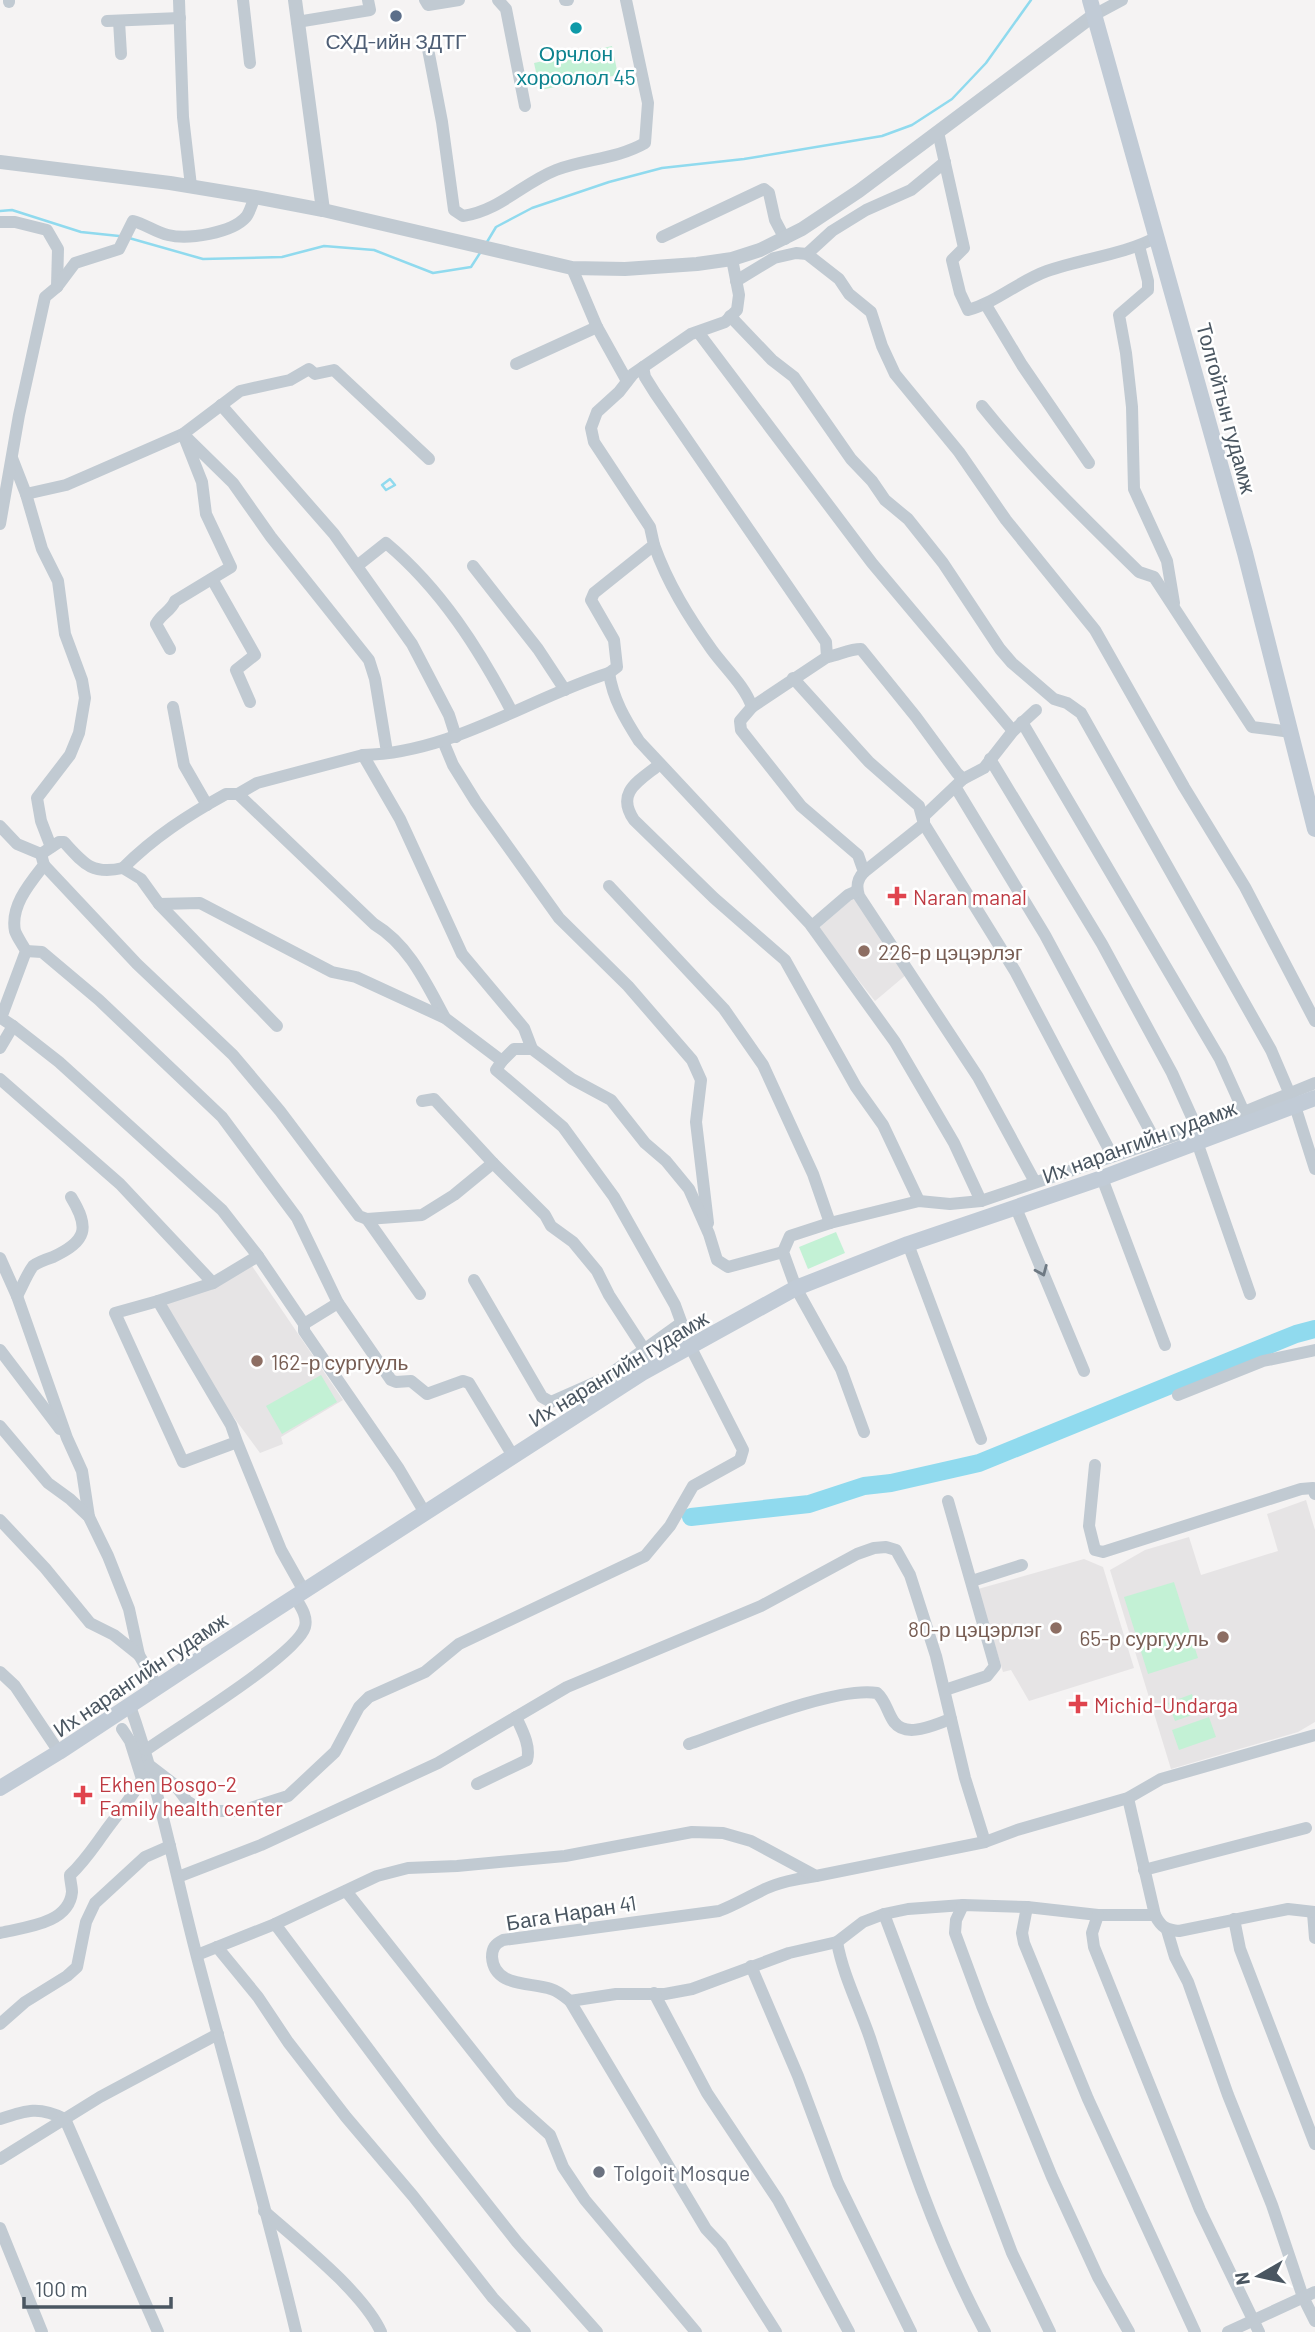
<svg xmlns="http://www.w3.org/2000/svg" width="1315" height="2332" font-family="Barlow,sans-serif">
<rect width="100%" height="100%" fill="#f5f3f3"/>
<!-- education -->
<g fill="#e6e4e5">
<path d="M854,897L907,974L875,1001L818,929Z"/>
<path d="M252,1266L343,1400L281,1437L283,1444L260,1453L221,1400L165,1302Z"/>
<path d="M1306,1500L1315,1530V1722L1298,1732L1171,1769L1110,1570L1145,1550L1189,1537L1201,1575L1278,1551L1267,1514Z"/>
<path d="M1084,1559L1103,1567L1134,1668L1029,1701L1011,1670L1003,1672L978,1589Z"/>
</g>
<!-- green -->
<g fill="#c3f1d5">
<path d="M612,46L618,75L540,90L534,63Z"/>
<path d="M836,1232L845,1253L808,1269L799,1247Z"/>
<path d="M321,1375L337,1402L282,1434L266,1406Z"/>
<path d="M1174,1582L1198,1658L1148,1674L1124,1597Z"/>
<path d="M1192,1694L1198,1713L1175,1721L1168,1703Z"/>
<path d="M1209,1717L1216,1737L1179,1750L1172,1730Z"/>
</g>
<g fill="none" stroke-linecap="round" stroke-linejoin="round">
<!-- stream -->
<g stroke="#90daee" stroke-width="2.5">
<path d="M0,211L12,210L81,232L119,236"/>
<path d="M129,238L203,259L282,257L324,246L374,250L433,273L471,267L480,253"/>
<path d="M487,242L496,227L532,208L609,182L662,168L744,159L882,136L912,125L952,99L986,63L1031,0"/>
<path d="M390,479L395,485L386,490L382,485Z"/>
</g>
<!-- river -->
<path stroke="#90daee" stroke-width="18" d="M691,1517L809,1504L864,1486L891,1483L979,1463L1296,1334L1315,1329"/>
<!-- minor -->
<g stroke="#c1cad2" stroke-width="12">
<path d="M9,0V2"/>
<path d="M179,0L183,117L191,186"/>
<path d="M243,0L250,63"/>
<path d="M425,0L428,5L459,0"/>
<path d="M498,0L506,9L525,106"/>
<path d="M565,0H568"/>
<path d="M1094,15L1122,0"/>
<path d="M107,21L180,18"/>
<path d="M119,21L121,54"/>
<path d="M297,22L370,10L368,0"/>
<path d="M428,49L442,122L454,210L463,216C499,211 523,183 556,170C585,159 617,159 645,143L648,103L626,0"/>
<path d="M938,132L964,248L952,260L960,293L968,310C997,302 1019,281 1047,271C1084,258 1123,255 1157,237"/>
<path d="M0,222H15L47,230L58,249L57,287"/>
<path d="M662,237L764,189L769,193L775,220L785,239"/>
<path d="M1139,246L1148,281V290L1119,315L1126,353L1132,407L1134,489L1167,561L1174,603"/>
<path d="M807,254L832,231L866,210L911,190L945,162"/>
<path d="M572,268L597,327L627,381"/>
<path d="M736,281L774,258L796,253L807,254L839,279L849,294L871,312L882,346L895,374L959,452L1006,520L1095,630L1184,787L1245,887L1315,1021"/>
<path d="M986,305L1022,365L1089,463"/>
<path d="M730,316L772,360L794,377L851,459L872,481L885,500L908,519L943,563L1000,649L1012,663L1054,699L1067,703L1081,713L1271,1050L1295,1106L1315,1169"/>
<path d="M698,332L872,563L1013,731"/>
<path d="M516,364L597,327"/>
<path d="M643,367L645,377L655,393L826,642L827,657L752,707"/>
<path d="M221,405L334,534L412,644L449,715L456,737"/>
<path d="M982,406C1030,466 1084,518 1139,572L1154,577L1252,727L1291,732"/>
<path d="M12,458L26,494L66,485L96,472L183,434L240,391L290,380L309,369L315,374L334,370L429,459"/>
<path d="M26,494L42,549L58,581L65,634L82,680L85,698L79,733L70,755L37,798L41,821L51,847"/>
<path d="M0,524L19,415L45,297L57,287L75,263L119,249L133,221C145,224 155,232 168,235C188,240 232,233 246,217C250,212 252,203 255,197"/>
<path d="M654,545C668,584 688,616 712,650C725,668 745,686 752,707L740,721L741,730L801,806L858,855L864,872C857,879 856,886 859,896L978,1077L1035,1182"/>
<path d="M357,566L386,543C441,589 479,649 512,712"/>
<path d="M473,566L538,649L565,690"/>
<path d="M212,579L255,655L236,670L250,702"/>
<path d="M170,649L156,624C161,614 171,611 175,601L231,567L206,514L202,482L183,434L233,483L271,537L369,660L375,679L387,752"/>
<path d="M827,657C839,655 849,649 861,649L916,717L957,773L963,779"/>
<path d="M609,673C613,699 625,719 639,741L810,924L895,1042L954,1143L981,1201"/>
<path d="M793,678L869,762L919,806L924,824L1015,971L1112,1155"/>
<path d="M173,707L184,765L207,805"/>
<path d="M1022,722L1220,1059L1247,1119"/>
<path d="M443,741L453,765L476,802L559,918L628,986L692,1060L701,1080L696,1122L708,1223"/>
<path d="M363,755L400,819L462,954L524,1028L532,1049"/>
<path d="M990,759L1102,944L1172,1073L1199,1133"/>
<path d="M660,764C639,781 615,792 634,820L714,898L785,960L856,1087L883,1125L919,1201"/>
<path d="M956,788L1045,935L1156,1142"/>
<path d="M238,794L374,924C409,945 426,983 445,1018"/>
<path d="M0,826L17,844L41,854"/>
<path d="M44,865L137,964L233,1055L280,1111L359,1216L367,1219L422,1215L454,1195L493,1163L545,1215L551,1226L573,1242L597,1271L609,1295L655,1366"/>
<path d="M123,868C154,837 188,815 226,794H238L257,783L363,755C452,753 527,699 609,673L617,667L614,640L591,600L594,593L654,545L650,527L594,442L591,428L597,412L619,392L633,374L691,334L725,322L737,310L739,295L732,259"/>
<path d="M864,872L924,824V816L963,779L984,768L1013,731L1036,710"/>
<path d="M609,886L724,1009L763,1065L813,1174L830,1223"/>
<path d="M159,904L277,1026"/>
<path d="M812,926L848,895L857,891"/>
<path d="M26,951L42,952L99,1000L222,1117L297,1218L338,1303L391,1380L396,1382L411,1381L427,1394L463,1381L469,1383L513,1456"/>
<path d="M13,1026L59,1062L222,1210L258,1256L304,1324V1331L399,1469L425,1513"/>
<path d="M0,1048L13,1026L1,1018L26,951C23,945 17,937 15,931C10,906 30,883 44,865L41,854L59,842H64C84,864 92,875 123,868L141,879L159,904L200,903L332,972L356,977L445,1018L502,1061L514,1049H532L572,1079L611,1100L645,1143L666,1161L689,1189L709,1234L717,1260L728,1267L783,1252"/>
<path d="M0,1079L120,1184L213,1283L258,1256"/>
<path d="M422,1101L434,1099L493,1163"/>
<path d="M1197,1142L1250,1294"/>
<path d="M1102,1178L1165,1345"/>
<path d="M1016,1208L1084,1371"/>
<path d="M367,1219L420,1294"/>
<path d="M908,1244L981,1439"/>
<path d="M0,1258L17,1296L67,1438L82,1471L89,1517"/>
<path d="M474,1280L542,1397L551,1402L603,1379L681,1323"/>
<path d="M17,1296C22,1287 27,1274 33,1266C38,1262 47,1259 53,1257C87,1241 90,1228 71,1197"/>
<path d="M158,1301L213,1283"/>
<path d="M304,1324L338,1303"/>
<path d="M0,1350L60,1429"/>
<path d="M1178,1395L1263,1361L1315,1350"/>
<path d="M0,1426L48,1483L70,1499L89,1517L108,1556L129,1609L139,1655L157,1686"/>
<path d="M864,1432L841,1369L796,1288L783,1252L790,1236L830,1223L919,1201L950,1204L981,1201L1244,1112L1315,1083"/>
<path d="M237,1442L183,1462L115,1313L158,1301L231,1425L237,1442L281,1550L304,1591"/>
<path d="M1095,1465L1089,1526L1095,1550L1103,1552L1301,1489L1313,1488L1315,1494"/>
<path d="M0,1520L45,1568L90,1623L114,1635L139,1655"/>
<path d="M972,1581L1022,1565"/>
<path d="M0,1672L15,1686L59,1752"/>
<path d="M945,1690L987,1676L995,1666L948,1501"/>
<path d="M130,1706C159,1787 175,1873 197,1957C230,2082 266,2206 296,2332"/>
<path d="M689,1744C733,1729 835,1686 877,1693C886,1701 887,1712 894,1722C907,1739 935,1724 951,1719"/>
<path d="M146,1750C175,1729 297,1655 305,1627C308,1616 300,1606 295,1597"/>
<path d="M149,1765L175,1785L187,1801L203,1811H241L288,1796L335,1752L359,1707L369,1697L425,1672L459,1644L645,1556L670,1526L693,1486L740,1460L743,1450L690,1346L675,1305L614,1197L563,1127L496,1070L502,1061"/>
<path d="M477,1784L527,1760C531,1746 522,1730 516,1717"/>
<path d="M1144,1870L1306,1828"/>
<path d="M816,1876C797,1879 778,1882 761,1891C746,1898 735,1905 719,1911L503,1940C495,1944 492,1948 492,1957C494,1987 529,1982 551,1989C558,1991 564,1996 570,2001L616,1994H665L692,1989L789,1953L837,1942L863,1922L884,1914L908,1909L963,1905L1027,1907L1098,1915H1155L1128,1798"/>
<path d="M178,1877L261,1845L438,1763L567,1687L761,1606L857,1554L874,1548L886,1547L896,1550L910,1575L936,1656L965,1778L985,1842"/>
<path d="M346,1891L512,2101L550,2135L563,2167L585,2200L696,2332"/>
<path d="M963,1905L956,1920L955,1933L982,2006L1052,2177L1098,2277L1129,2332"/>
<path d="M1027,1907L1022,1933L1024,1943L1088,2099L1195,2332"/>
<path d="M1313,1913L1315,1938"/>
<path d="M884,1914L1012,2253L1050,2332"/>
<path d="M1098,1915L1092,1933L1094,1947L1200,2210L1259,2332"/>
<path d="M1155,1915C1161,1927 1166,1930 1179,1931L1288,1909L1315,1912"/>
<path d="M1234,1919L1240,1949L1315,2144"/>
<path d="M275,1924L435,2138L517,2242L597,2332"/>
<path d="M1167,1930L1175,1957L1188,1982L1228,2095L1272,2205L1303,2297L1315,2321"/>
<path d="M0,1933C25,1927 69,1924 72,1892C72,1887 70,1880 70,1875C84,1862 93,1848 104,1833C117,1815 131,1799 142,1779L130,1741L122,1729"/>
<path d="M837,1942C843,1975 859,2006 870,2038C903,2140 934,2237 985,2332"/>
<path d="M217,1947L258,1997L288,2042L346,2117L413,2196L493,2298L525,2332"/>
<path d="M197,1955L275,1924L377,1876L408,1868L457,1866L565,1856L692,1832L723,1833L751,1841L816,1876L985,1842L1017,1830L1128,1798L1161,1779L1315,1735"/>
<path d="M751,1966L798,2076L838,2183L911,2332"/>
<path d="M654,1993L707,2093L778,2200L849,2332"/>
<path d="M570,2001L706,2229L721,2245L776,2332"/>
<path d="M0,2024L25,2002L67,1976L77,1967L86,1922L95,1903L145,1857L170,1846"/>
<path d="M0,2119C27,2110 39,2106 65,2119L158,2332"/>
<path d="M0,2159L100,2097L218,2034"/>
<path d="M264,2211C298,2241 363,2292 381,2332"/>
<path d="M0,2228L42,2332"/>
<path d="M1228,2332L1315,2292"/>
</g>
<!-- tertiary -->
<g stroke="#c1cad2" stroke-width="14">
<path d="M295,0L323,210"/>
<path d="M0,162L170,183L255,197L323,210L572,268L625,269L697,264L732,259L760,250L802,229L859,191L1094,15"/>
</g>
<!-- secondary -->
<g stroke="#c1cbd6" stroke-width="16">
<path d="M1090,0L1245,553L1315,829"/>
<path d="M0,1788L59,1752L276,1609L642,1373L796,1288L908,1244L1102,1178L1315,1098"/>
</g>
</g>
<!-- one-way arrows -->
<defs><path id="oneway-chevron" d="M-2-3.5L2.5 0L-2 3.5" fill="none" stroke-width="1.6" stroke-linecap="round" stroke-linejoin="round" transform="scale(1.75)"/></defs>
<use stroke="#6e7983" href="#oneway-chevron" transform="translate(1042 1271) rotate(67)"/>
<!-- markers -->
<circle fill="#5c6f8a" stroke="#fff" stroke-width="2.5" cx="396" cy="16" r="7"/>
<circle fill="#0f9aa8" stroke="#fff" stroke-width="2.5" cx="576" cy="28" r="7"/>
<g fill="#e0444e" stroke="#fff" stroke-width="2.5">
<path d="M893.5 885.5h7v7h7v7h-7v7h-7v-7h-7v-7h7z"/>
<path d="M1074.5 1693.5h7v7h7v7h-7v7h-7v-7h-7v-7h7z"/>
<path d="M79.5 1784.5h7v7h7v7h-7v7h-7v-7h-7v-7h7z"/>
</g>
<g fill="#8d6e63" stroke="#fff" stroke-width="2.5">
<circle cx="864" cy="951" r="7"/>
<circle cx="257" cy="1361" r="7"/>
<circle cx="1056" cy="1628" r="7"/>
<circle cx="1223" cy="1637" r="7"/>
</g>
<circle fill="#6b7280" stroke="#fff" stroke-width="2.5" cx="599" cy="2172" r="7"/>
<g text-anchor="middle" dominant-baseline="central" stroke-width="5" stroke-linejoin="round" paint-order="stroke">
<!-- service labels -->
<g font-size="21" fill="#4e5e75" stroke="#fff">
<text x="396" y="40">СХД-ийн ЗДТГ</text>
</g>
<!-- culture labels -->
<g font-size="21" fill="#0d838f" stroke="#fff">
<text x="576" y="52">Орчлон<tspan x="576" dy="24">хороолол 45</tspan></text>
</g>
<!-- street labels -->
<g font-size="21" fill="#4a5661" stroke="#fff">
<text transform="translate(1227 408) rotate(75)">Толгойтын гудамж</text>
<text transform="translate(1139 1141) rotate(-20)">Их нарангийн гудамж</text>
<text transform="translate(618 1368) rotate(-31)">Их нарангийн гудамж</text>
<text transform="translate(140 1674) rotate(-34)">Их нарангийн гудамж</text>
<text transform="translate(571 1912) rotate(-9)">Бага Наран 41</text>
</g>
<!-- health labels -->
<g font-size="21" fill="#be3a42" stroke="#fff" text-anchor="start">
<text x="913" y="896">Naran manal</text>
<text x="1094" y="1704">Michid-Undarga</text>
<text x="99" y="1783">Ekhen Bosgo-2<tspan x="99" dy="24">Family health center</tspan></text>
</g>
<!-- education labels -->
<g font-size="21" fill="#785e54" stroke="#fff" text-anchor="start">
<text x="878" y="951">226-р цэцэрлэг</text>
<text x="271" y="1361">162-р сургууль</text>
<text x="1042" y="1628" text-anchor="end">80-р цэцэрлэг</text>
<text x="1209" y="1637" text-anchor="end">65-р сургууль</text>
</g>
<!-- worship labels -->
<g font-size="21" fill="#5b616d" stroke="#fff" text-anchor="start">
<text x="613" y="2172">Tolgoit Mosque</text>
</g>
</g>
<!-- north arrow -->
<g transform="translate(1259 2276) rotate(261)" stroke="#ffffff" stroke-width="5" paint-order="stroke">
<path d="M0-5L12 26L0 18L-12 26Z" fill="#4a5661"/>
<text y="-10" font-size="19" font-weight="bold" text-anchor="middle" fill="#4a5661">N</text>
</g>
<!-- scale -->
<path d="M24 2297v10h147v-10" fill="none" stroke="#4a5661" stroke-width="3.5"/>
<text x="35" y="2297" font-size="21" fill="#4a5661" stroke="#ffffff" stroke-width="5" paint-order="stroke">100 m</text>
</svg>
